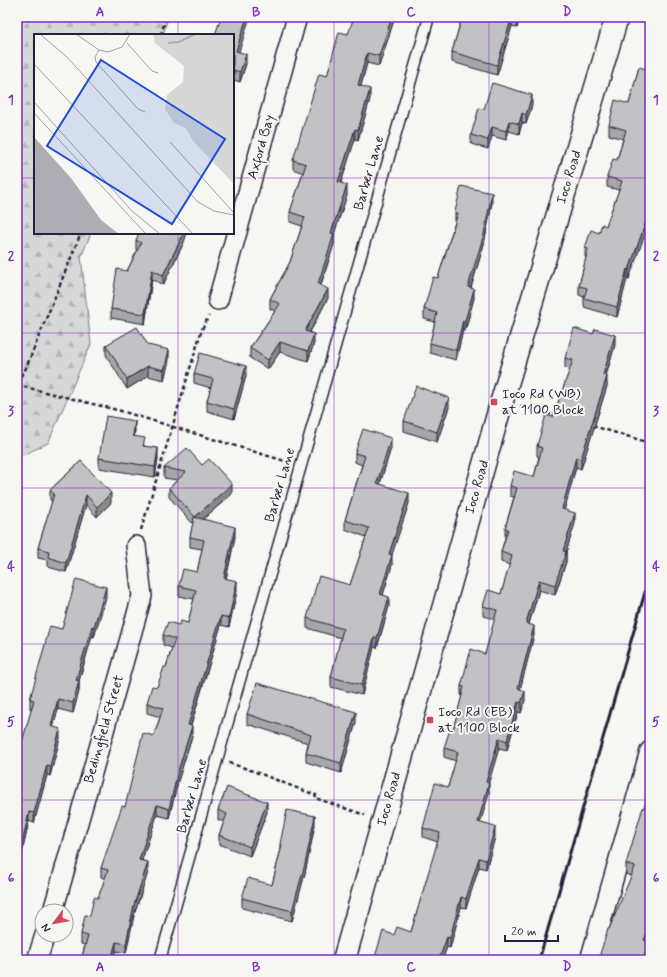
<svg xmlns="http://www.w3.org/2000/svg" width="667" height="977" font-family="Mynerve,sans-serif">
<defs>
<pattern id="forest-firs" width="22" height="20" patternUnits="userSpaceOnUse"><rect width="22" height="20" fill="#d7d7d7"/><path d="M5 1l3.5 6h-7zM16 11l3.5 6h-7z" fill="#b8b8b9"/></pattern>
</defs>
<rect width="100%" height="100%" fill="#f6f6f2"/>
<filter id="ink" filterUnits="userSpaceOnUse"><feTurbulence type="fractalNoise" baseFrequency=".025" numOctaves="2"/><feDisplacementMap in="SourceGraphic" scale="8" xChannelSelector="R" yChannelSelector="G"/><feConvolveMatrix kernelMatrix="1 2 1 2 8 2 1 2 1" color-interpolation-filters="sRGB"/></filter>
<g filter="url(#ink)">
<!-- forest -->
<path fill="url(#forest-firs)" stroke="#7c7c89" d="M17,17H168L163,35H35V233H91L81,257L91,344L48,443L17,458Z"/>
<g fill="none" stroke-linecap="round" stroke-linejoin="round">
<!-- lane casing -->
<g stroke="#22223b" stroke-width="13">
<path id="lane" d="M160,960L429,17"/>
</g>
<!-- street casing -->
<g stroke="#22223b" stroke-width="22">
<g id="street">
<path d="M218,300L297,17"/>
<path d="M53,911L142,596L136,546"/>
<path d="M37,960L45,935"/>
<path d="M590,960L650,751"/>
</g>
</g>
<!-- secondary casing -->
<g stroke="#22223b" stroke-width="25">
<path id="secondary" d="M344,960L501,404L617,17"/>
</g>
<!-- path -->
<g stroke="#22223b" stroke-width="2.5" stroke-dasharray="4 3" stroke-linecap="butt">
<path d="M161,35L166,17"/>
<path d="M17,382L26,368L81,233"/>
<path d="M17,385L121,411L288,462"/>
<path d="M520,406L557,416"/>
<path d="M593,426L650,443"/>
<path d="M141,530L202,329L209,316"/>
<path d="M229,763C259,772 287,785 316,795L315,798L365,815"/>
</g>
<!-- lane -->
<use href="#lane" stroke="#f6f6f2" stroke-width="10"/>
<!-- street -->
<use href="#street" stroke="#f6f6f2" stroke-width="19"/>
<!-- secondary -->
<use href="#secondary" stroke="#f6f6f2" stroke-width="22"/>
<!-- rail -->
<path stroke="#22223b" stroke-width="3" d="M539,960L650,575"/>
</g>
<!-- wall -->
<g fill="#a7a7a9" stroke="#22223b">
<path d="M395,17L379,66L367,63L361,86L370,99L358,140L355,139L341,183L347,195L334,234V244L321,285L328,298L310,332L314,343L308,361L280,352L268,369L250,358V348L275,311L270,309V299L290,262L302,226L290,222V212L303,173L293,169V160L327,76L348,34Z"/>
<path d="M462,17H520L517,28L512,26L497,75L452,62V52Z"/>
<path d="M233,35L239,52L246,64L240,82L234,80L233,84Z"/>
<path d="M639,67L629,279H627L617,317L584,307V297L579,295V286L586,258L585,257V248L599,233L606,226L619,190L607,187V177L617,160L623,139L609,135V125L629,104Z"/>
<path d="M532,105L526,124L522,123L519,134L509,131L506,140L492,136L488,149L471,144V135L484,109Z"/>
<path d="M492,203L484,244L471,288L474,298L465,331L463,330L456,360L430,353V343L435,322L424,319V309L438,278L455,222V212Z"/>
<path d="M136,240L184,242L163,285L152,279L145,324L111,318V309L127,271L137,251L136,250Z"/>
<path d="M106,345H148L169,360L164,380L148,376L127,389L106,355Z"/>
<path d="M615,345L606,376L607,386L581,469L576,467L564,510L575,523L566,552V562L555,595L539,590L529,624L534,635L520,689L525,700L521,713L518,712L507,750L499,748L488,783L489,793L480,822L495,837L486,869L479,867L466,908L461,907L450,948L447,947L442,960H374L394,935L411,932L438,842L423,837V828L448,787L456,761L444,757V748L453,730L462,696L461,695V686L485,654L495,619L483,616V606L501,594L510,565L501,562V552L505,538V528L514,497L510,496V486L534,477L539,457L537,456V446L553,417L570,369L565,368V358Z"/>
<path d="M194,374L246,376L234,419L207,411V401L211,388L194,383Z"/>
<path d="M449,407L437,442L404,431V421Z"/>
<path d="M135,430L134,436L158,458L155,477L99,468V458Z"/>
<path d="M391,448L380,484L409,503L391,555L392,565L383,595L389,606L377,648L374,647L362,695L331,687V677L341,638L307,628V618L350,585L366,537L345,529V520L362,465L355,462V453Z"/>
<path d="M81,461L111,503L97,517L86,505L66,572L48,567V560L38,558V548L52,502L50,500V490Z"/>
<path d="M202,465L232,494L203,519L235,537L226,579L237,591L229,627L221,625L191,726L192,736L178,781L169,818L157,815L142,860L148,872L134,915L126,953L116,951L114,960H81L85,945L81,944V934L98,898L105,879L101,877V868L154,736L160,717L147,713V703L157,687L166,667L172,648L163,645V635L179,625L188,623L194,599L179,596V586L197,572L202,549L190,547V537L193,524L169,497V488L177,480L164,478V468Z"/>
<path d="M106,597L94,637L92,636L79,681V691L73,713L58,709L53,727L60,738L50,776L47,775L34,823L29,821L18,871L19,881L17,887V760L32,709H30V699L62,629Z"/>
<path d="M247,714L356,722L341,773L306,762V753L308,743L247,724Z"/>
<path d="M650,809V937L648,941L649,952L609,929L632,876L626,874V864Z"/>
<path d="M218,810L267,812L250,856L219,844V835L224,822L218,820Z"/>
<path d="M315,825L305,873L292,921L242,908V898L272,885L280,853V844Z"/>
</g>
<!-- shaded-wall -->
<g fill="#888889" stroke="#22223b">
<path d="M247,17H250L236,61V51Z"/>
<path d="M392,17H395L379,66V56Z"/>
<path d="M512,17V26L497,75V65Z"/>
<path d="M517,17H520L517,28Z"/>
<path d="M367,53V63L358,95V85Z"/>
<path d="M246,54V64L240,82V72Z"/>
<path d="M234,70V80L233,84V74Z"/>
<path d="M370,89V99L358,140V130Z"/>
<path d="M532,95V105L526,124V115Z"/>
<path d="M522,113V123L519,134V124Z"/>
<path d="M509,121V131L506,140V131Z"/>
<path d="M492,127V136L488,149V140Z"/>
<path d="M355,129V139L338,192V182Z"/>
<path d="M347,185V195L334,234V244L318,293V284L331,233Z"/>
<path d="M492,193V203L484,244L468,297V287Z"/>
<path d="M650,210V220L629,279V270Z"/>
<path d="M184,233H187L184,242L163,285V275Z"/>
<path d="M627,269V279L617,317V307Z"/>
<path d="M152,270V279L145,324V314Z"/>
<path d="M328,289V298L305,341V331Z"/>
<path d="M474,289V298L465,331V321Z"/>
<path d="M463,320V330L456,360V350Z"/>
<path d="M314,334V343L308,361V351Z"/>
<path d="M615,335V345L603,384V375Z"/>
<path d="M280,342V352L268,369V360Z"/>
<path d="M169,350V360L164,380V370Z"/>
<path d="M148,366V376L127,389V379Z"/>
<path d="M246,366V376L234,419V409Z"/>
<path d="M607,376V386L581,469V459Z"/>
<path d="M449,398V407L437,442V432Z"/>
<path d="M135,421V430L133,446V436Z"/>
<path d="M391,438V448L377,492V483Z"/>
<path d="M158,448V458L155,477V467Z"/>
<path d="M576,457V467L562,519V509Z"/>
<path d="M232,484V494L195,526V517Z"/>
<path d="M111,493V503L97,517V507Z"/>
<path d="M409,493V503L389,564V554Z"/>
<path d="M86,495V505L66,572V563Z"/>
<path d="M575,513V523L566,552V562L555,595V585L563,551Z"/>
<path d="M235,527V537L224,588V578Z"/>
<path d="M392,555V565L380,604V594Z"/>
<path d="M539,580V590L526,633V623Z"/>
<path d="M237,581V591L229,627V618Z"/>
<path d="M106,587V597L94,637V627Z"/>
<path d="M389,597V606L377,648V638Z"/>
<path d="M221,616V625L188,734V725Z"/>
<path d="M92,626V636L76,690V680Z"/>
<path d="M534,626V635L518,698V688Z"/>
<path d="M374,638V647L362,695V685Z"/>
<path d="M79,681V691L73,713V703Z"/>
<path d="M525,691V700L521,713V703Z"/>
<path d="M58,699V709L51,736V726Z"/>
<path d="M518,702V712L507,750V741Z"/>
<path d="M356,712V722L341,773V763Z"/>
<path d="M192,726V736L178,781L169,818V809L178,771Z"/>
<path d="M60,729V738L50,776V766Z"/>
<path d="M499,738V748L486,792V782Z"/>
<path d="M47,765V775L34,823V813Z"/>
<path d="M489,783V793L478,831V822Z"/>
<path d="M267,802V812L250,856V847Z"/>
<path d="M157,805V815L139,869V860Z"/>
<path d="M29,812V821L17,876V866Z"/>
<path d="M315,816V825L305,873L292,921V911Z"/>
<path d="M495,827V837L486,869V860Z"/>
<path d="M479,858V867L466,908V899Z"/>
<path d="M148,862V872L134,915L126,953V944L134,905Z"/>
<path d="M19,871V881L17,887V877Z"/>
<path d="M461,897V907L450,948V938Z"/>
<path d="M650,926V937L644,950V940Z"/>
<path d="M447,937V947L442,960H439Z"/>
<path d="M116,942V951L114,960H111Z"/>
<path d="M649,942V952L647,960H643Z"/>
</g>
<!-- building -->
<g fill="#c2c2c4" stroke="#22223b">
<path d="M221,17H247L236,51L246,54L240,72L234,70L233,74V35H215Z"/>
<path d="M354,17H392L379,56L367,53L358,85L370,89L358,130L355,129L338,182L347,185L331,233L334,234L318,284L328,289L305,331L314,334L308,351L280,342L268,360L250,348L280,304L270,299L290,262L305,217L290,212L306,164L293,160L319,74L327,76L339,32L348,34Z"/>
<path d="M462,17H512L497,65L452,52Z"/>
<path d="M639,67L650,70V210L629,270L627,269L617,307L584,298L587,288L579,286L588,249L585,248L591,230L599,233L602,224L606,226L622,181L607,177L613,159L617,160L626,130L609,125L615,100L629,104Z"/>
<path d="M492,83L532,95L526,115L522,113L519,124L509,121L506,131L492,127L488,140L471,135L479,108L484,109Z"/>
<path d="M461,186L492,193L484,234L468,287L474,289L465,321L463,320L456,350L430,343L437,313L424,309L433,277L438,278L458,213L455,212Z"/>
<path d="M139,233H184L163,275L152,270L145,314L111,309L117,269L127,271L141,243L136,240Z"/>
<path d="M137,327L148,345L169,350L164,370L148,366L127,379L106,345Z"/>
<path d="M574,328L593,334L595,329L615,335L603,375L607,376L596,411L581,459L576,457L562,509L575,513L563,551L566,552L555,585L539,580L526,623L534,626L518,688L525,691L521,703L518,702L507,741L499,738L486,782L489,783L478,822L495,827L486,860L479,858L466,899L461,897L450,938L447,937L439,960H374L383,931L394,935L397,927L411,932L440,833L423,828L435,783L448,787L458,752L444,748L450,729L453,730L464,687L461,686L471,649L485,654L497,610L483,606L488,590L501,594L512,556L501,552L508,529L505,528L517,488L510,486L514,471L534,477L542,448L537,446L546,415L553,417L573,360L565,358Z"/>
<path d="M200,353L246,366L234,409L207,401L213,379L194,374Z"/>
<path d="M416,386L449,398L437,432L404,421Z"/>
<path d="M106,416L135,421L133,436L145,438L143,446L158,448L155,467L99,458Z"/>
<path d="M363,429L391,438L377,483L409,493L389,554L392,555L380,594L389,597L377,638H374L362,685L331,677L343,629L307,618L319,576L350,585L369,528L345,520L365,456L355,453Z"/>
<path d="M187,448L202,465L209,459L232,484L195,517L169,488L186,472L164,468Z"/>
<path d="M81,461L111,493L97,507L86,495L66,563L48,557L49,551L38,548L54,494L50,490Z"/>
<path d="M194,517L235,527L224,578L237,581L229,618L221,616L188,725L192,726L178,771L169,809L157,805L139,860L148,862L134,905L126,944L116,942L111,960H81L88,936L81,934L85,915L90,916L94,897L98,898L108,870L101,868L122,806L125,807L143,733L154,736L163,708L147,703L152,686L157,687L164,667H166L175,639L163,635L168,622L179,625L181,621L188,623L196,590L179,586L183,569L197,572L204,540L190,537Z"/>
<path d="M76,579L106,587L94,627L92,626L76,680L79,681L73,703L58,699L51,726L60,729L50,766L47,765L34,813L29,812L17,866V760L34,700L30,699L50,626L62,629Z"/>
<path d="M257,683L356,712L341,763L306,753L311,735L247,714Z"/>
<path d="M227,787L267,802L250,847L219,835L227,814L218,810Z"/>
<path d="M643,807L650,809V926L644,940L649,942L643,960H598L608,929H609L635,867L626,864Z"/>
<path d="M287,810L315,816L305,864L292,911L242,898L248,878L272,885L282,845L280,844Z"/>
<path d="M17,870L19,871L17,877Z"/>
</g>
</g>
<!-- grid -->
<path fill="none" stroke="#7b2cbf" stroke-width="1" stroke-opacity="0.55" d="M178,17V35M334,17V960M489,17V960M17,178H35M233,178H650M178,233V960M17,333H650M17,488H650M17,644H650M17,800H650"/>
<!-- markers -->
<g fill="#d1495b" stroke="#f6f6f2" stroke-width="1.5">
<rect x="490" y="398" width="8" height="8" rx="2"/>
<rect x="426" y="716" width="8" height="8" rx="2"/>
</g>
<g text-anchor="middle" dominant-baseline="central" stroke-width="4" stroke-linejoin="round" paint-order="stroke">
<!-- street labels -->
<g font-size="14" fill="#22223b" stroke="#f6f6f2">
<text transform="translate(261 147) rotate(-74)">Axford Bay</text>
<text transform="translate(369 173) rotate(-74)">Barber Lane</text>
<text transform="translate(569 177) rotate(-73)">Ioco Road</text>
<text transform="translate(280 485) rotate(-74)">Barber Lane</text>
<text transform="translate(477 487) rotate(-74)">Ioco Road</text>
<text transform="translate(104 729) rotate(-74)">Bedingfield Street</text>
<text transform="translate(192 796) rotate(-74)">Barber Lane</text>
<text transform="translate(389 799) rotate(-74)">Ioco Road</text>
</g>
<!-- poi labels -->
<g font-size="14" fill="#22223b" stroke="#f6f6f2" text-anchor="start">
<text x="502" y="394">Ioco Rd (WB)<tspan x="502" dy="16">at 1100 Block</tspan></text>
<text x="438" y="712">Ioco Rd (EB)<tspan x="438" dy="16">at 1100 Block</tspan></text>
</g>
</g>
<!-- overview -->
<g transform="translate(34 34)">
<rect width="200" height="200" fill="#f6f6f2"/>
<path d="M119,0H200V150L159,107L152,94L140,89L131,75L133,61L149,48L150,32L121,9Z" fill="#d7d7d7"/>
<path d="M0,103L37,144L67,186L85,200H0Z" fill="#adadb3"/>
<path fill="none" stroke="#adadb3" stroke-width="2" d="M134,9L145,8L161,0"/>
<path fill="none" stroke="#a1a1a9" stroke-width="1" d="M6,0L34,24L164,168L180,177L200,181M42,0L65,16L74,18L88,13L96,0M93,9L118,37L124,39M65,16L61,23L62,28L104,75L111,78M0,30L159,200M0,68L98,177L126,200M0,79L112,200M136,108L200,179"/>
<path fill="#1d4ed8" fill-opacity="0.15" stroke="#1d4ed8" stroke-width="2" d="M67,26L191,105L138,190L13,112Z"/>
<rect width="200" height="200" fill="none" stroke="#22223b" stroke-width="2"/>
</g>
<!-- margin -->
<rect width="667" height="977" fill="none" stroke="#f6f6f2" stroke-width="44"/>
<!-- north arrow -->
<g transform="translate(54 923) rotate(238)"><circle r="19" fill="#f6f6f2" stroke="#a1a1a9"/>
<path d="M0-3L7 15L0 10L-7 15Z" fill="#d1495b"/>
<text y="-6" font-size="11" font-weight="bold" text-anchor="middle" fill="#22223b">N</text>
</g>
<!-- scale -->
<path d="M505 935v6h53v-6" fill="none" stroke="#22223b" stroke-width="2"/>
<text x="511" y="935" font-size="12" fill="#22223b" stroke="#f6f6f2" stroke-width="3" paint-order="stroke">20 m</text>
<rect x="22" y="22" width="623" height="933" fill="none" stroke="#7b2cbf" stroke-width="1.5"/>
<g font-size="13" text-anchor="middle" font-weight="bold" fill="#7b2cbf">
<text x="100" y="16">A</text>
<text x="256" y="16">B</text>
<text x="411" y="16">C</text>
<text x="567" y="16">D</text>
<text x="11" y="104">1</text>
<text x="656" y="104">1</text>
<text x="11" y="260">2</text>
<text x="656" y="260">2</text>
<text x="11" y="415">3</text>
<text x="656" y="415">3</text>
<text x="11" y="571">4</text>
<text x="656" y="571">4</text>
<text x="11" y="726">5</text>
<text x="656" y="726">5</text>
<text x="11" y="882">6</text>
<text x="656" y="882">6</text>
<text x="100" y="971">A</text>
<text x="256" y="971">B</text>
<text x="411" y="971">C</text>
<text x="567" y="971">D</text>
</g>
</svg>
